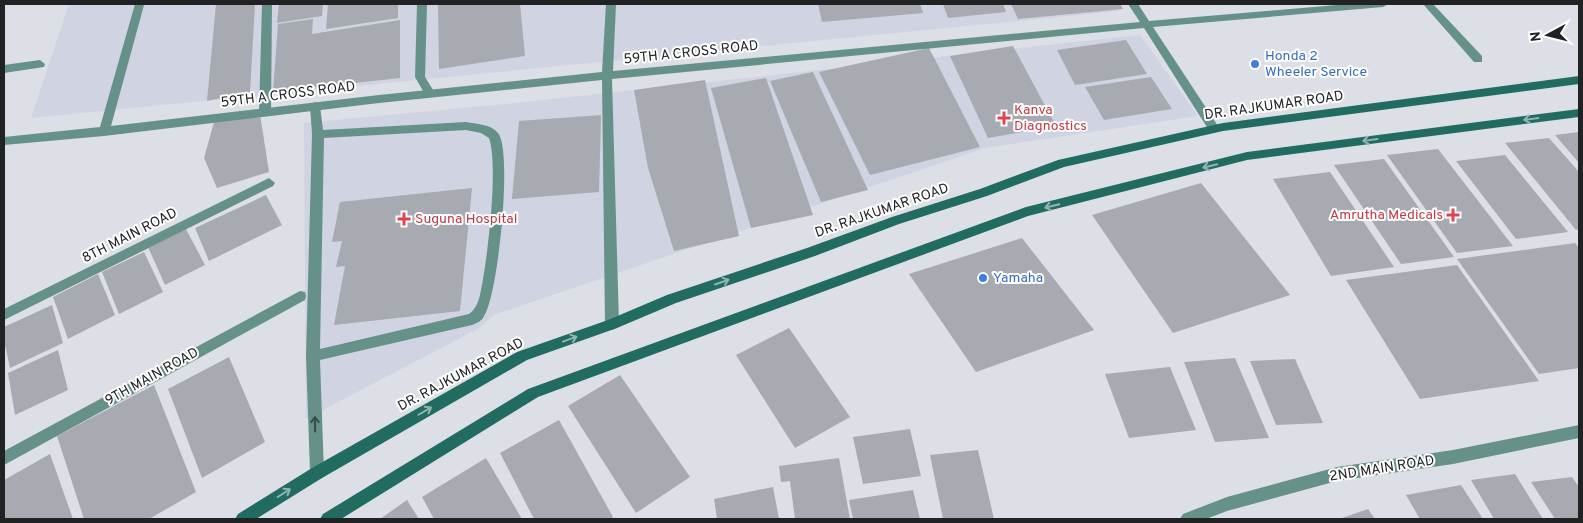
<svg xmlns="http://www.w3.org/2000/svg" width="1583" height="523" font-family="Overpass,sans-serif">
<rect width="100%" height="100%" fill="#dddfe6"/>
<!-- built -->
<g fill="#cfd3e2">
<path d="M69,4H1114L1119,11L31,118Z"/>
<path d="M1140,35L1198,116L985,148L494,315L479,328L306,419L304,123L515,103Z"/>
</g>
<!-- building -->
<g fill="#a7aab0">
<path d="M216,4H255L250,92L207,101Z"/>
<path d="M279,4H323L322,16L277,23Z"/>
<path d="M328,4H398V18L326,29Z"/>
<path d="M438,4H520L525,56L439,69Z"/>
<path d="M818,4H920L923,13L822,22Z"/>
<path d="M943,4H1003L1006,12L948,18Z"/>
<path d="M1011,4H1120L1123,9L1018,19Z"/>
<path d="M313,19L312,34L400,20V78L273,92L278,24Z"/>
<path d="M1126,40L1147,74L1075,85L1057,50Z"/>
<path d="M1013,46L1056,126L988,138L950,56Z"/>
<path d="M929,48L980,147L870,175L819,72Z"/>
<path d="M813,72L868,190L821,202L770,81Z"/>
<path d="M1151,77L1172,109L1104,120L1085,87Z"/>
<path d="M766,78L813,215L751,228L711,88Z"/>
<path d="M705,80L739,236L674,251L648,168L634,90Z"/>
<path d="M260,114L269,172L217,188L204,158L214,122Z"/>
<path d="M601,115L599,192L512,199L519,121Z"/>
<path d="M1579,132V163L1555,135Z"/>
<path d="M1549,138L1579,172V229L1576,230L1505,143Z"/>
<path d="M1438,149L1513,246L1457,253L1387,155Z"/>
<path d="M1505,155L1568,232L1516,239L1456,161Z"/>
<path d="M1384,159L1454,257L1401,264L1334,165Z"/>
<path d="M1330,172L1394,267L1331,276L1273,179Z"/>
<path d="M1201,183L1290,295L1173,333L1092,215Z"/>
<path d="M472,188L460,311L334,325L345,266L336,267L342,241L332,242L340,202Z"/>
<path d="M266,195L282,225L209,261L195,228Z"/>
<path d="M186,229L205,265L165,285L148,247Z"/>
<path d="M1022,238L1094,330L976,372L909,274Z"/>
<path d="M1575,243L1579,248V368L1539,374L1457,259Z"/>
<path d="M144,252L163,292L119,314L102,272Z"/>
<path d="M1457,265L1539,381L1420,399L1346,280Z"/>
<path d="M98,274L115,315L68,339L53,297Z"/>
<path d="M52,305L63,343L10,368L4,340V327Z"/>
<path d="M789,328L850,417L795,448L736,355Z"/>
<path d="M58,350L68,390L15,415L8,373Z"/>
<path d="M229,357L265,442L202,478L168,389Z"/>
<path d="M1235,358L1269,438L1215,442L1184,362Z"/>
<path d="M1295,359L1323,423L1276,425L1250,361Z"/>
<path d="M1170,367L1196,430L1129,438L1105,374Z"/>
<path d="M620,375L690,477L636,513L568,406Z"/>
<path d="M154,385L196,492L149,519H84L57,436Z"/>
<path d="M559,420L613,517L610,519H534L500,453Z"/>
<path d="M910,429L921,476L863,484L853,437Z"/>
<path d="M978,450L994,519H943L930,455Z"/>
<path d="M50,454L73,519H4V480Z"/>
<path d="M486,458L522,519H434L422,497Z"/>
<path d="M839,458L850,519H795L790,481L781,482L779,466Z"/>
<path d="M1515,474L1543,519H1494L1471,480Z"/>
<path d="M1572,477L1579,487V519H1555L1531,482Z"/>
<path d="M1461,485L1483,519H1420L1406,495Z"/>
<path d="M773,487L779,519H717L714,499Z"/>
<path d="M913,490L920,519H853L849,500Z"/>
<path d="M407,500L419,519H380Z"/>
<path d="M1368,509L1375,519H1339Z"/>
</g>
<g fill="none" stroke-linecap="round" stroke-linejoin="round">
<!-- service -->
<g fill="#669189" fill-rule="evenodd">
<path d="M262,4H272L271,112L265,116L259,112Z"/>
<path d="M417,4H427L425,77L435,93L430,97L426,96L415,77Z"/>
<path d="M315,102L320,106L323,130L466,122C476,124 491,124 498,133C513,151 498,296 484,316C482,321 477,323 472,325L320,360L324,473L322,478L317,480L312,478L310,473L306,356L312,134L310,106ZM466,130L481,133L489,138C499,167 487,263 480,295C478,303 475,310 469,314L320,349L324,138Z"/>
</g>
<!-- minor -->
<g fill="#669189" fill-rule="evenodd">
<path d="M135,4L144,5L111,126L379,95L602,72L606,4H616L613,71L1140,22L1128,4H1138L1149,21L1348,4H1388L1383,7L1153,27L1218,126L1220,129L1214,133L1210,132L1144,28L612,79L619,324L617,328L612,330L607,328L605,324L602,80L379,103L104,136L4,145V137L100,127Z"/>
<path d="M1423,4H1433L1482,56V62H1474Z"/>
<path d="M40,60L45,64L44,67L4,73V65Z"/>
<path d="M269,178L275,183L273,186L4,320V309Z"/>
<path d="M300,291L305,292L306,296L305,300L4,465V451Z"/>
<path d="M1579,425V438L1453,464L1337,481L1227,511L1206,519H1180L1183,514L1227,497L1337,467L1453,450Z"/>
</g>
<!-- secondary -->
<g fill="#226b61" fill-rule="evenodd">
<path d="M1579,76V84L1223,131L1064,167L987,196L899,224L815,256L676,303L617,328L527,360L322,478L256,519H235L238,514L312,468L517,352L608,320L667,295L807,248L892,217L980,189L1058,160L1223,123Z"/>
<path d="M1579,109V117L1247,160L1028,216L538,397L341,519H320L323,514L528,389L1026,207L1247,152Z"/>
</g>
</g>
<!-- one-way arrows -->
<defs><path id="oneway-shaft" d="M-6 0H5M1.5-3L5.5 0L1.5 3" fill="none" stroke-width="1.6" stroke-linecap="round" stroke-linejoin="round" transform="scale(1.25)"/></defs>
<g stroke="#90b5b0">
<use href="#oneway-shaft" transform="translate(1531 119) rotate(172)"/>
<use href="#oneway-shaft" transform="translate(1370 140) rotate(172)"/>
<use href="#oneway-shaft" transform="translate(1210 166) rotate(166)"/>
<use href="#oneway-shaft" transform="translate(1052 206) rotate(166)"/>
<use href="#oneway-shaft" transform="translate(722 282) rotate(-19)"/>
<use href="#oneway-shaft" transform="translate(570 339) rotate(-20)"/>
<use href="#oneway-shaft" transform="translate(425 411) rotate(-30)"/>
<use href="#oneway-shaft" transform="translate(284 493) rotate(-32)"/>
</g>
<use stroke="#394947" href="#oneway-shaft" transform="translate(315 424) rotate(-91)"/>
<!-- markers -->
<g fill="#3f7fe0" stroke="#fff" stroke-width="2">
<circle cx="1255" cy="64" r="5"/>
<circle cx="983" cy="278" r="5"/>
</g>
<g fill="#e0444e" stroke="#fff" stroke-width="2">
<path d="M1001.5 110.5h5v5h5v5h-5v5h-5v-5h-5v-5h5z"/>
<path d="M1450.5 207.5h5v5h5v5h-5v5h-5v-5h-5v-5h5z"/>
<path d="M401.5 211.5h5v5h5v5h-5v5h-5v-5h-5v-5h5z"/>
</g>
<g text-anchor="middle" dominant-baseline="central" stroke-width="4" stroke-linejoin="round" paint-order="stroke">
<!-- street labels -->
<g font-size="14" fill="#212224" stroke="#fff">
<text transform="translate(691 53) rotate(-6)">59TH A CROSS ROAD</text>
<text transform="translate(288 95) rotate(-7)">59TH A CROSS ROAD</text>
<text transform="translate(1274 106) rotate(-8)">DR. RAJKUMAR ROAD</text>
<text transform="translate(882 211) rotate(-19)">DR. RAJKUMAR ROAD</text>
<text transform="translate(130 236) rotate(-27)">8TH MAIN ROAD</text>
<text transform="translate(461 375) rotate(-28)">DR. RAJKUMAR ROAD</text>
<text transform="translate(152 377) rotate(-29)">9TH MAIN ROAD</text>
<text transform="translate(1382 469) rotate(-9)">2ND MAIN ROAD</text>
</g>
<!-- shop labels -->
<g font-size="14" fill="#366cbe" stroke="#fff" text-anchor="start">
<text x="1265" y="56">Honda 2<tspan x="1265" dy="16">Wheeler Service</tspan></text>
<text x="993" y="278">Yamaha</text>
</g>
<!-- health labels -->
<g font-size="14" fill="#be3a42" stroke="#fff" text-anchor="start">
<text x="1014" y="110">Kanva<tspan x="1014" dy="16">Diagnostics</tspan></text>
<text x="1443" y="215" text-anchor="end">Amrutha Medicals</text>
<text x="415" y="219">Suguna Hospital</text>
</g>
</g>
<!-- border -->
<rect width="1583" height="523" fill="none" stroke="#212224" stroke-width="10"/>
<!-- north arrow -->
<g transform="translate(1548 35) rotate(263)" stroke="#ffffff" stroke-width="4" paint-order="stroke">
<path d="M0-4L9 19L0 12L-9 19Z" fill="#212224"/>
<text y="-8" font-size="14" font-weight="bold" text-anchor="middle" fill="#212224">N</text>
</g>
</svg>
